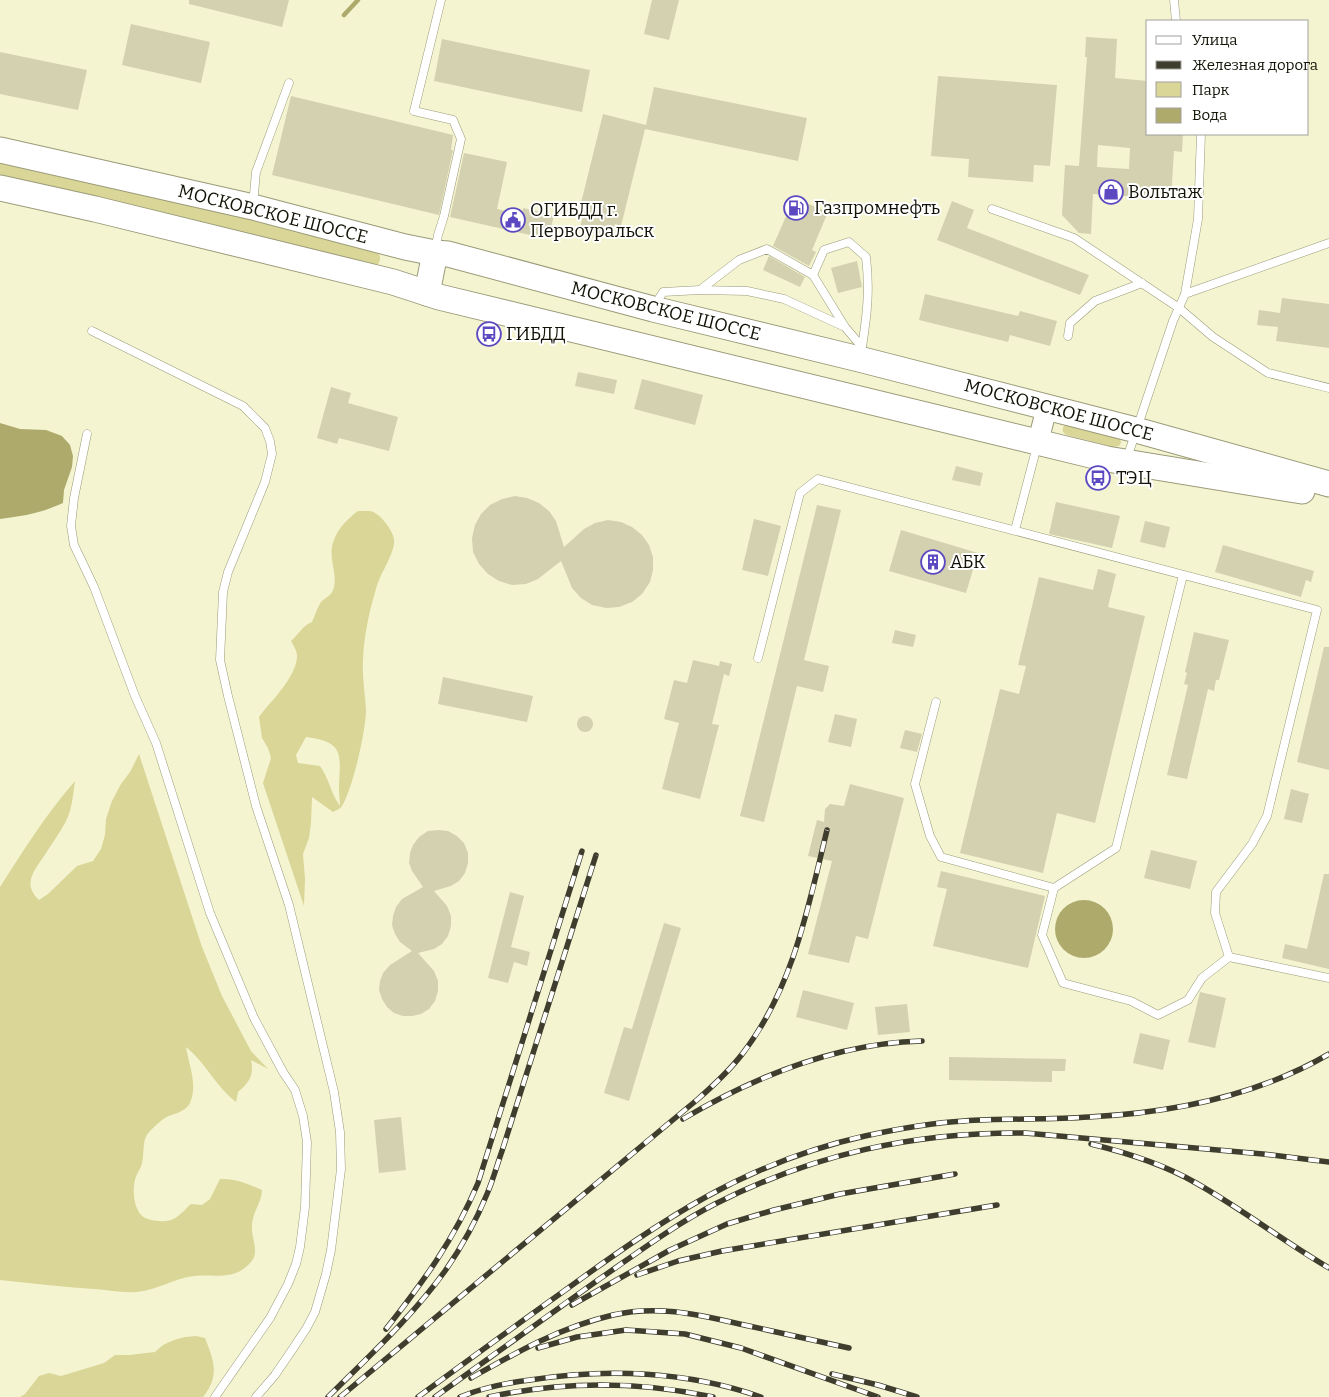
<svg xmlns="http://www.w3.org/2000/svg" width="1329" height="1397" font-family="Bitter,serif">
<rect width="100%" height="100%" fill="#f5f4d1"/>
<!-- green -->
<g fill="#d9d697" fill-rule="evenodd">
<path d="M0,159L374,249C381,254 382,260 377,265L0,179Z"/>
<path d="M1068,423L1120,437L1121,443L1119,446L1113,447L1067,435C1060,432 1062,426 1068,423Z"/>
<path d="M358,511C362,511 366,511 370,511C380,513 392,529 394,539C396,552 379,575 376,589C369,612 364,636 363,660C362,677 365,693 366,710C366,730 353,788 342,806C340,809 336,810 333,812L312,797L311,823L309,838L303,854L305,879L304,906L263,783L271,758L268,748L262,738L259,717C270,702 298,676 297,655C297,651 293,645 291,641C298,635 303,625 312,622C315,616 318,605 322,601C326,597 331,596 333,590C337,580 333,569 332,559C329,539 342,523 358,511ZM306,737C348,742 339,758 339,790C339,795 340,801 340,806C331,794 329,778 320,766L298,763L296,755Z"/>
<path d="M139,754L202,947L222,996L251,1051L268,1069L251,1060C254,1075 250,1082 238,1092L236,1102C216,1087 206,1063 186,1047C189,1066 198,1084 190,1103C185,1113 173,1113 165,1118C160,1121 154,1127 150,1131C141,1140 145,1151 142,1163C141,1169 136,1174 135,1180C132,1191 134,1212 145,1218C150,1220 155,1221 160,1221C175,1223 181,1213 191,1204L202,1205L210,1199L220,1179C235,1178 248,1184 262,1190C262,1202 252,1213 252,1226C251,1238 260,1252 251,1262C235,1281 215,1274 194,1276C174,1278 156,1291 136,1292C122,1293 108,1290 94,1289C63,1287 31,1283 0,1280V887C23,851 47,813 75,781C73,795 72,811 65,823C59,834 51,845 44,856C34,871 22,884 39,900L48,894L77,866L93,861L101,849L105,835L106,819L112,801L121,784L130,772Z"/>
<path d="M196,1336L205,1338C214,1361 220,1376 203,1397H20L25,1394L39,1376L49,1373L61,1376L104,1363L115,1355H129L155,1352L163,1345L174,1340L185,1337Z"/>
</g>
<!-- water -->
<g fill="#adaa6c">
<path d="M0,423L20,429L46,430L62,436L70,445L73,456L72,467L64,490L63,503C41,513 24,516 0,519Z"/>
<circle cx="1084" cy="929" r="29"/>
</g>
<g fill="none" stroke-linecap="round" stroke-linejoin="round">
<!-- stream -->
<path stroke="#adaa6c" stroke-width="4.5" d="M344,15L358,0"/>
</g>
<!-- building -->
<g fill="#d3d1af" fill-rule="evenodd">
<path d="M189,0H289L282,27L189,4Z"/>
<path d="M652,0H679L669,40L644,34Z"/>
<path d="M131,24L210,42L201,83L122,65Z"/>
<path d="M1086,37L1117,39L1115,78L1148,81V134H1183L1182,152L1174,151L1171,199L1093,194L1091,234L1079,233L1062,215L1065,165L1079,166L1087,57H1085ZM1098,145L1130,148L1129,169L1097,167Z"/>
<path d="M442,39L590,70L582,112L434,81Z"/>
<path d="M0,52L87,70L78,110L0,94Z"/>
<path d="M938,76L1057,85L1050,166L1034,165L1033,182L968,177L969,159L931,156Z"/>
<path d="M654,87L807,118L798,161L645,129L621,226L615,224L612,237L579,230L583,216L578,215L603,114L646,125Z"/>
<path d="M291,96L453,135L451,150H453L439,215L272,175Z"/>
<path d="M464,153L507,162L497,209L522,215L523,208L554,215L548,239L450,217Z"/>
<path d="M794,198L828,212L812,250L816,252L809,266L773,246Z"/>
<path d="M952,201L974,210L967,228L1089,275L1080,295L937,240Z"/>
<path d="M769,256L805,277L800,287L763,270Z"/>
<path d="M857,261L862,287L838,293L831,268Z"/>
<path d="M925,294L1018,316L1020,311L1057,321L1050,346L1010,335L1008,342L919,320Z"/>
<path d="M1282,298L1329,304V348L1276,341L1278,327L1257,325L1259,310L1280,313Z"/>
<path d="M578,372L617,380L614,394L575,386Z"/>
<path d="M642,379L703,395L695,425L634,409Z"/>
<path d="M331,387L351,393L348,403L398,417L389,451L339,438L337,444L317,438Z"/>
<path d="M956,466L983,473L980,486L952,480Z"/>
<path d="M515,496L527,498L539,503L549,511L556,521L564,547L584,529L595,523L608,520L621,522L632,527L642,535L649,545L653,557V570L650,582L642,594L632,602L619,607L606,608L592,605L581,598L572,588L561,561L538,579L526,584L512,585L499,581L488,574L479,564L473,552L472,538L475,525L481,514L490,505L502,499Z"/>
<path d="M1056,502L1120,516L1112,548L1049,534Z"/>
<path d="M817,505L841,510L804,660L829,666L823,692L797,686L764,822L740,816Z"/>
<path d="M754,519L781,526L768,576L742,570Z"/>
<path d="M1145,521L1170,527L1165,548L1140,542Z"/>
<path d="M901,530L978,553L966,593L889,571Z"/>
<path d="M1223,545L1314,571L1311,582L1306,580L1301,597L1215,572Z"/>
<path d="M1098,569L1116,574L1108,607L1145,616L1095,823L1057,813L1043,873L960,853L1000,689L1019,694L1026,666L1018,665L1039,577L1093,590Z"/>
<path d="M895,630L916,635L913,647L892,643Z"/>
<path d="M1194,632L1229,640L1219,680H1216L1214,691L1208,689L1187,779L1167,775L1188,685L1184,684L1187,673L1185,672Z"/>
<path d="M1324,647H1329V770L1297,762Z"/>
<path d="M693,660L719,666L720,661L732,664L729,676L724,674L712,724L719,725L700,799L662,789L679,723L664,719L674,680L687,683Z"/>
<path d="M443,677L533,696L527,722L438,704Z"/>
<path d="M835,714L857,719L851,747L828,742Z"/>
<circle cx="585" cy="724" r="8"/>
<path d="M905,730L922,734L917,752L900,748Z"/>
<path d="M850,784L904,798L868,939L856,936L849,963L808,954L832,861L808,856L817,820L824,822L825,809L830,804L844,806Z"/>
<path d="M1291,789L1309,794L1302,823L1284,819Z"/>
<path d="M438,830L448,831L457,836L464,843L468,853V863L465,873L459,881L451,886L434,891L447,906L451,916V926L448,936L442,944L434,949L418,953L434,971L438,981V991L435,1001L429,1009L421,1014L412,1016H403L394,1013L387,1007L382,999L379,990L380,981L383,973L390,965L412,951L400,942L395,934L392,925L393,916L396,907L402,899L423,887L412,871L409,863L410,853L413,845L419,837L428,831Z"/>
<path d="M1151,850L1197,861L1190,889L1144,878Z"/>
<path d="M941,871L1045,896L1028,968L933,946L947,889L937,887Z"/>
<path d="M1324,874H1329V969L1282,958L1285,944L1307,949Z"/>
<path d="M510,892L524,896L511,947L530,952L527,966L514,962L508,983L488,978Z"/>
<path d="M664,923L681,928L629,1101L604,1093L624,1027L632,1029Z"/>
<path d="M803,990L854,1003L847,1030L796,1017Z"/>
<path d="M1200,992L1226,998L1215,1048L1188,1042Z"/>
<path d="M907,1004L910,1032L878,1035L875,1007Z"/>
<path d="M1140,1033L1170,1040L1163,1070L1133,1063Z"/>
<path d="M949,1057L1066,1059L1065,1071H1052V1082L949,1080Z"/>
<path d="M401,1117L406,1170L379,1173L374,1120Z"/>
</g>
<g fill="none" stroke-linecap="round" stroke-linejoin="round">
<!-- service casing -->
<g stroke="#9b9a79" stroke-width="9">
<g id="service">
<path d="M1174,0L1176,21"/>
<path d="M253,205L256,172L289,83"/>
<path d="M992,209L1074,238L1179,308L1213,337L1268,373L1329,388"/>
<path d="M435,251L438,235L444,216L461,139L453,120L414,111L441,0"/>
<path d="M813,275L824,250L849,242L866,257C870,290 867,315 862,347"/>
<path d="M700,290L739,260L767,249L813,275L845,327"/>
<path d="M1185,294L1198,219L1201,134"/>
<path d="M655,305L663,292L700,290L747,291L784,299L845,327L862,347L860,354"/>
<path d="M92,331L243,406L265,428L270,441L272,454L265,482L228,572L223,592L220,660L228,696L256,806L289,905L334,1092L340,1132L341,1169L331,1250L326,1274L315,1312L306,1329L292,1350L275,1375L256,1397"/>
<path d="M1068,336L1070,323L1095,301L1142,283"/>
<path d="M87,434L74,498L71,526L74,545L94,587L135,696L156,743L210,913L254,1018L283,1072L295,1090L303,1116L307,1142L305,1207L300,1247L296,1264L288,1284L270,1318L215,1397"/>
<path d="M1127,458L1173,321L1185,294L1329,243"/>
<path d="M1015,530L1037,446"/>
<path d="M758,658L800,493L818,479L1317,610L1267,816L1252,844L1216,892L1215,913L1229,957L1329,978"/>
<path d="M936,702L915,784L930,836L941,857L1054,888L1042,935L1063,983L1131,1001L1158,1015L1188,1000L1202,978L1229,957"/>
<path d="M1054,888L1116,848L1183,575"/>
</g>
</g>
<!-- tertiary casing -->
<g stroke="#9b9a79" stroke-width="22">
<path id="tertiary" d="M1038,442L1047,407"/>
</g>
<!-- primary casing -->
<g stroke="#9b9a79" stroke-width="27">
<g id="primary">
<path d="M0,150L253,207L405,247L435,253L448,254L653,309L859,359L1136,430L1329,484"/>
<path d="M0,188L95,209L393,282L439,297L1107,459L1302,491"/>
<path d="M427,293L435,253"/>
</g>
</g>
<!-- service -->
<use href="#service" stroke="#fff" stroke-width="8"/>
<!-- tertiary -->
<use href="#tertiary" stroke="#fff" stroke-width="20"/>
<!-- primary -->
<use href="#primary" stroke="#fff" stroke-width="25"/>
<!-- rail casing -->
<g stroke="#3f3e2e" stroke-width="5.5">
<g id="rail">
<path d="M683,1119C754,1077 838,1043 922,1041"/>
<path d="M1091,1144C1128,1153 1163,1164 1196,1183C1242,1209 1283,1241 1329,1268"/>
<path d="M637,1275L678,1261L722,1251L997,1205"/>
<path d="M572,1305L670,1250L727,1224L774,1210L840,1194L955,1174"/>
<path d="M386,1329C423,1282 454,1240 478,1183L582,851"/>
<path d="M538,1348L577,1337L626,1330L685,1334L741,1348L878,1397"/>
<path d="M832,1374L878,1385L917,1397"/>
<path d="M471,1378C517,1352 561,1327 613,1315C660,1304 703,1316 749,1326C782,1333 816,1341 849,1348"/>
<path d="M328,1397C368,1357 412,1317 445,1271C461,1248 476,1221 487,1194C493,1180 497,1165 502,1151L596,855"/>
<path d="M340,1397L698,1099C714,1085 730,1070 743,1053C793,988 808,908 827,830"/>
<path d="M418,1397C467,1361 515,1326 564,1291C662,1220 744,1163 865,1136C897,1129 930,1123 964,1121C1005,1118 1047,1120 1089,1117C1171,1113 1257,1096 1329,1054"/>
<path d="M435,1397C489,1358 543,1319 598,1280C636,1254 674,1225 715,1204C814,1154 914,1132 1025,1133L1263,1154L1329,1162"/>
<path d="M460,1397C482,1388 506,1383 530,1380C606,1368 687,1371 761,1397"/>
<path d="M489,1397C563,1381 639,1381 713,1397"/>
</g>
</g>
<!-- rail -->
<use href="#rail" stroke="#fff" stroke-width="4" stroke-dasharray="11" stroke-linecap="butt"/>
</g>
<!-- icons -->
<defs>
<g id="shop-ring" transform="scale(1.25)"><circle r="9.5" fill="#fff" stroke="#5c48c0" stroke-width="1.5"/><path d="M-5-2.5h2.3a2.7 3.5 0 0 1 5.4 0H5L5.5 6h-11ZM-1.5-2.5h3a1.5 2.3 0 0 0-3 0Z" fill="#5c48c0"/></g>
<g id="fuel-ring" transform="scale(1.25)"><circle r="9.5" fill="#fff" stroke="#5c48c0" stroke-width="1.5"/><path d="M-5.5-6h7V0h2V4h1.3V-2.5L3-4.5l.8-.8L6-3V5H2.5V1h-1V6h-7ZM-4.2-4.7v3.2H.2V-4.7Z" fill="#5c48c0"/></g>
<g id="civic-ring" transform="scale(1.25)"><circle r="9.5" fill="#fff" stroke="#5c48c0" stroke-width="1.5"/><path d="M-.6-6.5H3V-4.5H.6V-3L4-1V1h2V6H-6V1h2V-1L-.6-3ZM-1.2 2.5V6h2.4V2.5Z" fill="#5c48c0"/></g>
<g id="bus-ring" transform="scale(1.25)"><circle r="9.5" fill="#fff" stroke="#5c48c0" stroke-width="1.5"/><path d="M-5-6H5V4H4V6H2V4H-2V6H-4V4H-5ZM-3.5-4V0h7V-4ZM-3.5 1.2v1.5H-2V1.2ZM2 1.2v1.5H3.5V1.2Z" fill="#5c48c0"/></g>
<g id="building-ring" transform="scale(1.25)"><circle r="9.5" fill="#fff" stroke="#5c48c0" stroke-width="1.5"/><path d="M-4-6H4V6H1V3H-1V6H-4ZM-2.5-4.3h1.7v1.8h-1.7ZM.8-4.3h1.7v1.8H.8ZM-2.5-1h1.7V.8h-1.7ZM.8-1h1.7V.8H.8Z" fill="#5c48c0"/></g>
</defs>
<g fill-rule="evenodd">
<use href="#shop-ring" x="1111" y="192"/>
<use href="#fuel-ring" x="796" y="208"/>
<use href="#civic-ring" x="513" y="220"/>
<use href="#bus-ring" x="489" y="334"/>
<use href="#bus-ring" x="1098" y="478"/>
<use href="#building-ring" x="933" y="562"/>
</g>
<g text-anchor="middle" dominant-baseline="central" stroke-width="4" stroke-linejoin="round" paint-order="stroke">
<!-- poi labels -->
<g font-size="18" fill="#131206" stroke="#fff" text-anchor="start">
<text x="1128" y="192">Вольтаж</text>
<text x="814" y="208">Газпромнефть</text>
<text x="530" y="210">ОГИБДД г.<tspan x="530" dy="21">Первоуральск</tspan></text>
<text x="506" y="334">ГИБДД</text>
<text x="1116" y="478">ТЭЦ</text>
<text x="950" y="562">АБК</text>
</g>
<!-- street labels -->
<g font-size="18" fill="#131206" stroke="#fff">
<text transform="translate(273 214) rotate(14)">МОСКОВСКОЕ ШОССЕ</text>
<text transform="translate(666 311) rotate(14)">МОСКОВСКОЕ ШОССЕ</text>
<text transform="translate(1059 410) rotate(15)">МОСКОВСКОЕ ШОССЕ</text>
</g>
</g>
<!-- legend -->
<rect x="1146" y="20" width="162" height="115" fill="#ffffff" stroke="#a1a09b"/>
<rect x="1156" y="36" width="25" height="8" fill="#ffffff" stroke="#a1a09b"/>
<text x="1192" y="45" font-size="15" fill="#131206">Улица</text>
<rect x="1156" y="61" width="25" height="8" fill="#3f3e2e" stroke="#a1a09b"/>
<text x="1192" y="70" font-size="15" fill="#131206">Железная дорога</text>
<rect x="1156" y="82" width="25" height="15" fill="#d9d697" stroke="#a1a09b"/>
<text x="1192" y="95" font-size="15" fill="#131206">Парк</text>
<rect x="1156" y="108" width="25" height="15" fill="#adaa6c" stroke="#a1a09b"/>
<text x="1192" y="120" font-size="15" fill="#131206">Вода</text>
</svg>
